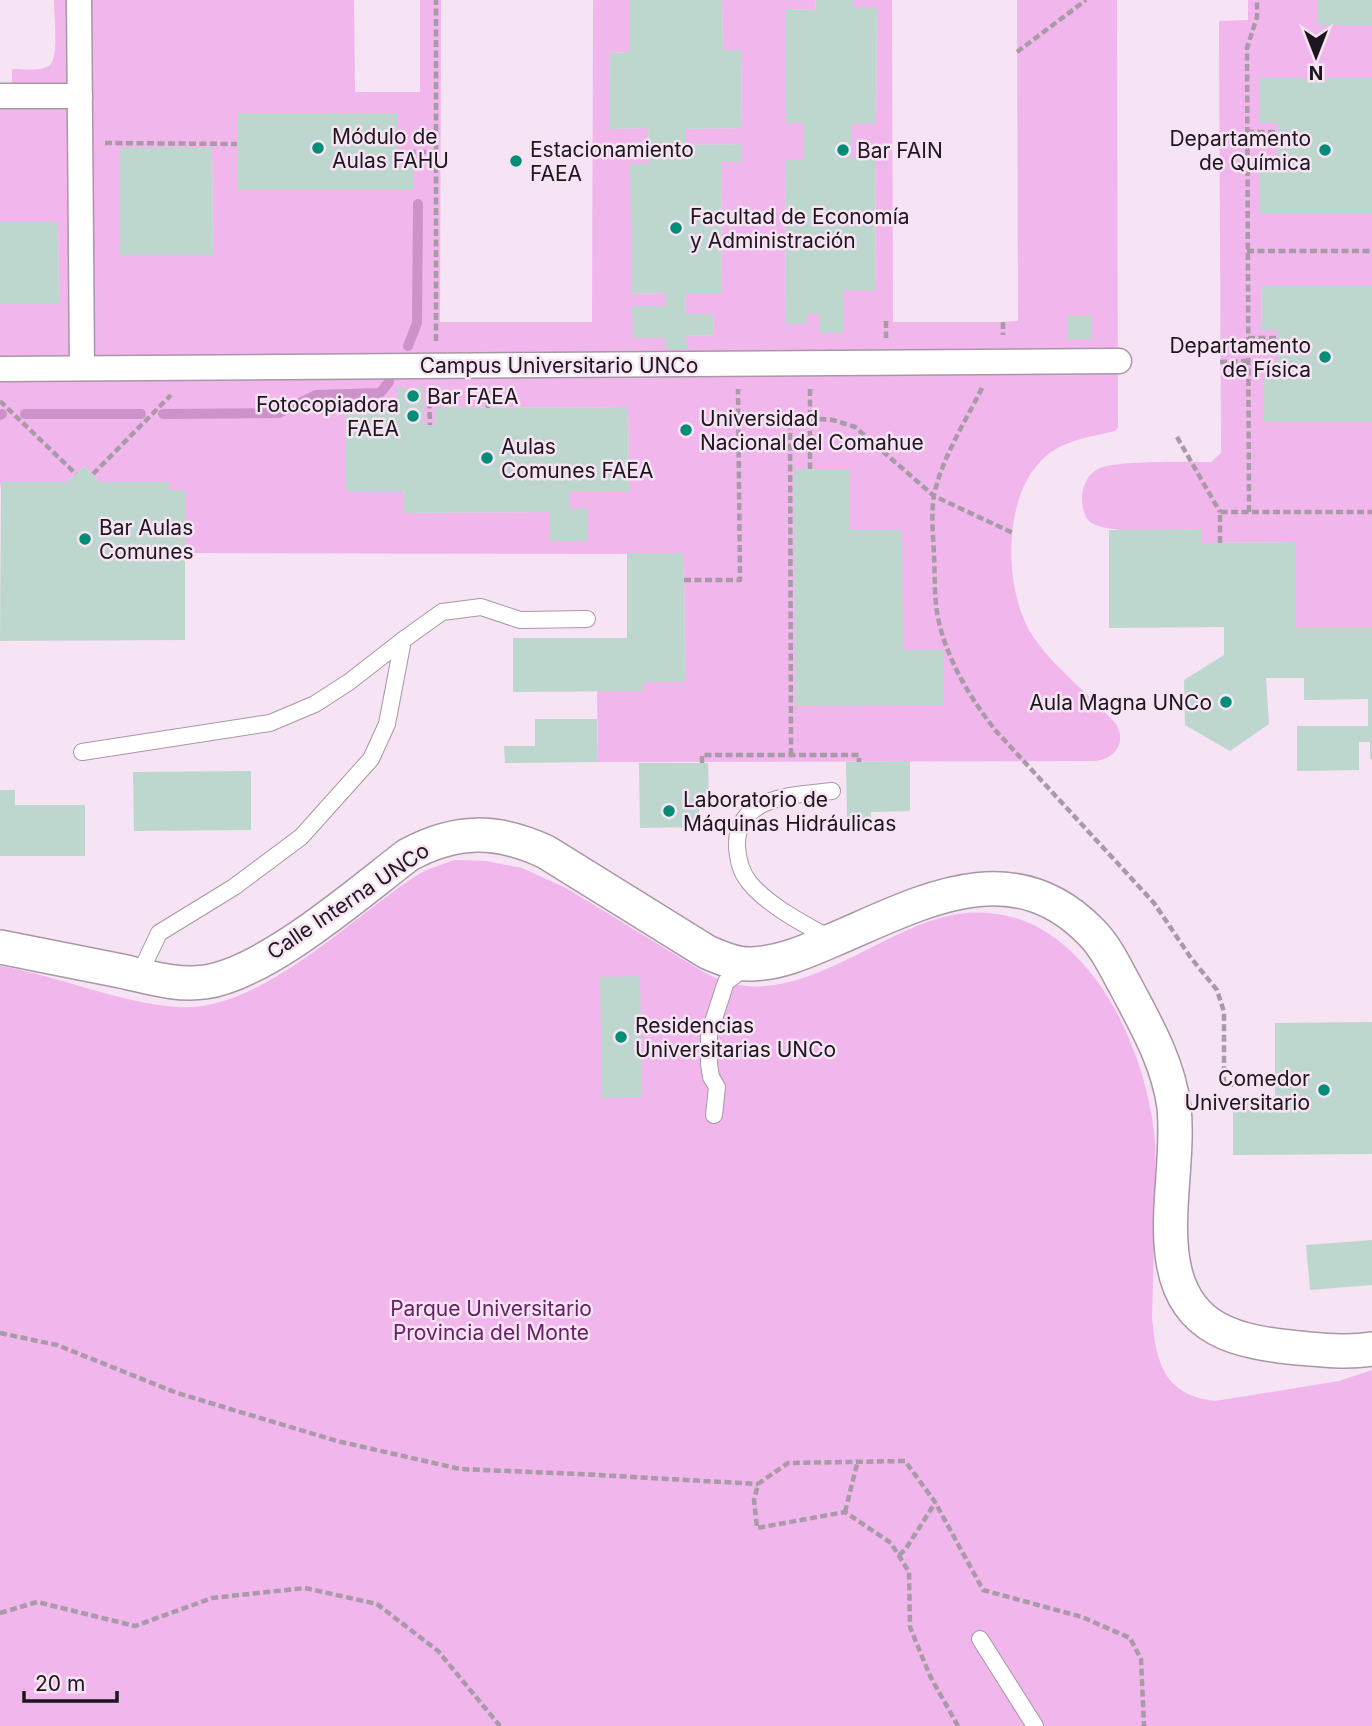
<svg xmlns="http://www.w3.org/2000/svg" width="1372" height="1726" font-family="Inter,sans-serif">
<rect width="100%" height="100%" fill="#f6e3f4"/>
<!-- green -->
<g fill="#f1b6ec" fill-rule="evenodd">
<path d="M54,0H354L355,92H420V0H441L440,322H592L593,0H629V52L609,53L611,129L648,128L649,164H631L633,294L665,293V306L633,307V338H666L686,349V336L714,335L713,314H686L685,293L722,292L721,162L741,161V144L686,145V129L742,128L741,51L723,50L722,0H816L815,10L786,9V123H803V160H786L785,323L808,324V314H820V333H843V290H875L876,159H852V124H876L877,8H853V0H892L893,322H1003L1018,321L1017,0H1117L1118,428L1115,431C1090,437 1064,440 1045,457C1001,495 1003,593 1034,638C1057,671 1090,694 1116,724C1127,743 1115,759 1095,761L598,762L597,691H643L644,682H685L684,554L185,553V490H169L168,482H100L84,466L67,482H1L0,490V304L59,303L58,222H0V91H12V69C22,69 42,72 50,65C59,57 54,13 54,0ZM398,113V165L376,190H238L237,114ZM120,148H212L213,255H120ZM423,387V425H436V408L628,407L629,491L570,492V509H587V540L549,541V512L405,513L398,407Z"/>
<path d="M1248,0H1372V78L1259,79V123H1277V169H1260V213H1372V286L1261,287L1262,330H1277L1372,422V627H1296V542L1202,543L1201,529C1177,529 1106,536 1089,521C1083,515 1082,504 1082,496C1083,485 1088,474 1098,469C1115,460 1188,462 1211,462L1221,453L1219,21L1248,20Z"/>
<path d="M454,860L486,861L522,868L566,888L702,971C710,975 718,980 726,982C799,1004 872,937 940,918C1067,882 1142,1027 1154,1132C1157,1156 1155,1181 1155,1206C1154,1243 1153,1280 1152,1317C1156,1363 1164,1395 1215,1401L1339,1381L1372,1370V1726H0V966C59,976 116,1002 176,1007C260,1014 352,916 419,874C429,868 442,865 454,860Z"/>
</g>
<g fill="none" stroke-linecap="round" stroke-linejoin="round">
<!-- stream -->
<g stroke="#ce92ca" stroke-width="10">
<path d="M408,346L417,323L418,204"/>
<path d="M25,414H141"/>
<path d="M163,414L279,413L316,395L380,393L389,382"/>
<path d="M0,415L2,414"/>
</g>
</g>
<!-- building -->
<g fill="#bdd7cf">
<path d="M629,0H722L723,50H741L742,128L686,129V145L741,144V162H721L722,293H685L686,314H713L714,335L686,336L687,349H666V338H633L632,306H665V293L632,294L630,164H649L648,128L610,129L609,53L629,52Z"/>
<path d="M816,0H853V8H877L876,124H852V159H876L875,291L843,290V333H820V314H808V324H785L786,160H803V123H786V9L815,10Z"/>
<rect x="1317" y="0" width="55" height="25"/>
<path d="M1259,78H1372V213H1260V169H1277V123H1259Z"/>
<path d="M237,113H398V165H414V190H237Z"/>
<path d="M212,147L213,255H120V148Z"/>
<path d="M0,222H58L59,304H0Z"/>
<path d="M1261,286H1372V422H1263V375H1277V330H1262Z"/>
<rect x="1067" y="315" width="24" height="25"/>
<path d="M398,387H423V425H436V408L628,407L629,492H570V509L587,508V541H549V512L404,513V491H346L345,408L398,407Z"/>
<path d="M84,466L100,482H169V490H185V640L0,641L1,482H67Z"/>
<path d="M794,469H849V530H902L903,650H943L944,705L795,706Z"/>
<path d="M1202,529V543L1296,542V627H1372V759H1370V742H1359V770L1297,771V726H1368V699L1304,700V678H1266L1269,724L1230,751L1185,725L1184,680L1224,655V627L1109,628V530Z"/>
<path d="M627,553H684L685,682H644V691L513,692V638H627Z"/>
<path d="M535,719H597L598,762L505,763L504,746H535Z"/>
<path d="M910,761V811L871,812V821L847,822L846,762Z"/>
<path d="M639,763H708L709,795H699V827L640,828Z"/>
<path d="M251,771V830L134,831L133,772Z"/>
<path d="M0,790H15V805H85V856H0Z"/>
<path d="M640,976L642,1097L602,1098L600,977Z"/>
<path d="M1372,1022V1154L1233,1155V1097L1275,1096V1023Z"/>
<path d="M1372,1240V1285L1310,1290L1306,1245Z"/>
</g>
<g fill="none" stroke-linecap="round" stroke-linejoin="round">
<!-- service casing -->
<g stroke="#a897a6" stroke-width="18">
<g id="service">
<path d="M82,752L270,723L315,704L349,682L403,640"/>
<path d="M832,791C796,795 735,795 737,847C738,859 740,871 749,882C768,906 806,925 833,940"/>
<path d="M139,975L159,933L234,887L301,837L371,759L387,724L403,640L442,612L481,607L520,620L587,619"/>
<path d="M714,1115L717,1087L711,1077L709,1064V1034L726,982L746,967"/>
<path d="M980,1639L1035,1726"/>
</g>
</g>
<!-- pedestrian casing -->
<g stroke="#a897a6" stroke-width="27">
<g id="pedestrian">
<path d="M79,0L82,368"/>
<path d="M0,96H80"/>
<path d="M0,369L1119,361"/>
</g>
</g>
<!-- minor casing -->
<g stroke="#a897a6" stroke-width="36">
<path id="minor" d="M0,947C40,955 81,963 121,971C149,977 176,986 205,982C267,973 358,893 408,855C456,829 497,829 546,852L707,952C721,958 737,965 752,964C781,963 807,951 833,940C920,903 1011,850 1091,932C1106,947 1115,967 1125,985C1146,1025 1168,1062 1174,1107C1179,1157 1165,1213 1173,1261C1184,1331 1237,1342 1298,1348C1323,1350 1347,1353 1372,1349"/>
</g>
<!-- path -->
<g stroke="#a89aa7" stroke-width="4.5" stroke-dasharray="7 3.5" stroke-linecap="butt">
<path d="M1017,52L1086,0"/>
<path d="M1247,132H1277"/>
<path d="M105,143L237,144"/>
<path d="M398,152H436"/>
<path d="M1247,251H1372"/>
<path d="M886,321V338"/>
<path d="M1003,322V335"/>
<path d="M1248,338H1277"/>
<path d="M436,341V0"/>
<path d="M1220,362L1248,361"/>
<path d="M982,388C965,422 942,458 934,495C931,514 933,535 934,554C935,575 934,597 938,618C947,660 970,698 996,731L1154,903L1191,958L1217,990L1224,1012V1085L1275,1084"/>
<path d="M810,389V469"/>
<path d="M429,391L430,425"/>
<path d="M488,391V408"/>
<path d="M0,401L76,474"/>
<path d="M1177,437L1220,512"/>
<path d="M93,474L171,395"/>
<path d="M1249,512L1247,48L1257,17V0"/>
<path d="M1220,543V512H1372"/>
<path d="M684,580H740L738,389"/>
<path d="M791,755L790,417L833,420L855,427L934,496L1013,533"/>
<path d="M702,763V755H859V762"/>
<path d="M0,1333L57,1345L177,1393L337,1441L460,1469L580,1474L758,1484"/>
<path d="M845,1512L858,1460"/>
<path d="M899,1555L905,1550L935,1503"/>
<path d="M0,1613L37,1602L135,1626L212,1598L305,1588L377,1604L438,1651L500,1726"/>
<path d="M958,1726L930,1676L910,1627L909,1572L891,1543L845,1512L757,1528L754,1500L758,1484L788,1463L905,1461L935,1502L983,1590L1082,1617L1130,1638L1141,1659L1144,1726"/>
</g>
<!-- service -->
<use href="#service" stroke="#fff" stroke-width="16"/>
<!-- pedestrian -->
<use href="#pedestrian" stroke="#fff" stroke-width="24"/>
<!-- minor -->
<use href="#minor" stroke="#fff" stroke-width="33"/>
</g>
<!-- markers -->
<g fill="#018d76" stroke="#f6e3f4" stroke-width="2.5">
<circle cx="318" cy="148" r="7"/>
<circle cx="843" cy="150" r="7"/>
<circle cx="1325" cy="150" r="7"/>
<circle cx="516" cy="161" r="7"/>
<circle cx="676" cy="228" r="7"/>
<circle cx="1325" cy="357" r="7"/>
<circle cx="413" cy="396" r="7"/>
<circle cx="413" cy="416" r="7"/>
<circle cx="686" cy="430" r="7"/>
<circle cx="487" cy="458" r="7"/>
<circle cx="85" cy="539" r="7"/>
<circle cx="1226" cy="702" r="7"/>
<circle cx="669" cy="811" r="7"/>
<circle cx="621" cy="1037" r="7"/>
<circle cx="1324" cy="1090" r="7"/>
</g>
<g text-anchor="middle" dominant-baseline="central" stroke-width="5" stroke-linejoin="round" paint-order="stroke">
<!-- poi labels -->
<g font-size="21" fill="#1d161c" stroke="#f6e3f4" text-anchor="start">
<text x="332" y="136">Módulo de<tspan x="332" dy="24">Aulas FAHU</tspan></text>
<text x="1311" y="138" text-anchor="end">Departamento<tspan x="1311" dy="24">de Química</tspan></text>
<text x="530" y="149">Estacionamiento<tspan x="530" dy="24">FAEA</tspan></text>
<text x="857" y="150">Bar FAIN</text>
<text x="690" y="216">Facultad de Economía<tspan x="690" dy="24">y Administración</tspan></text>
<text x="1311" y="345" text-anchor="end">Departamento<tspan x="1311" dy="24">de Física</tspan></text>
<text x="427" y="396">Bar FAEA</text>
<text x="399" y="404" text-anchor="end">Fotocopiadora<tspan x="399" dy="24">FAEA</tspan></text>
<text x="700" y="418">Universidad<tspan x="700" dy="24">Nacional del Comahue</tspan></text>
<text x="501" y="446">Aulas<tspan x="501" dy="24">Comunes FAEA</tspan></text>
<text x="99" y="527">Bar Aulas<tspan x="99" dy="24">Comunes</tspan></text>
<text x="1212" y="702" text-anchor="end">Aula Magna UNCo</text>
<text x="683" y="799">Laboratorio de<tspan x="683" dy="24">Máquinas Hidráulicas</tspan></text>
<text x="635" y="1025">Residencias<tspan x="635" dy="24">Universitarias UNCo</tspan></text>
<text x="1310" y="1078" text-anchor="end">Comedor<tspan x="1310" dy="24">Universitario</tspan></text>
</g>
<!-- street labels -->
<g font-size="21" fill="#1d161c" stroke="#f6e3f4">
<text x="559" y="365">Campus Universitario UNCo</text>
<text transform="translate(348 901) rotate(-34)">Calle Interna UNCo</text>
</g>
<!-- park labels -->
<g font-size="21" fill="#672064" stroke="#f6e3f4">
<text x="491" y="1308">Parque Universitario<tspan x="491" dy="24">Provincia del Monte</tspan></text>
</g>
</g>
<!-- north arrow -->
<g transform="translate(1316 56) rotate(180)" stroke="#f6e3f4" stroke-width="5" paint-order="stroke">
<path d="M0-5L12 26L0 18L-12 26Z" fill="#1d161c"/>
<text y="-10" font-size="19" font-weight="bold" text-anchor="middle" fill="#1d161c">N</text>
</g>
<!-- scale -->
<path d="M24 1691v10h93v-10" fill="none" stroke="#1d161c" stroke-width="3.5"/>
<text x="35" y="1691" font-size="21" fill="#1d161c" stroke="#f6e3f4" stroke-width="5" paint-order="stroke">20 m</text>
</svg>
